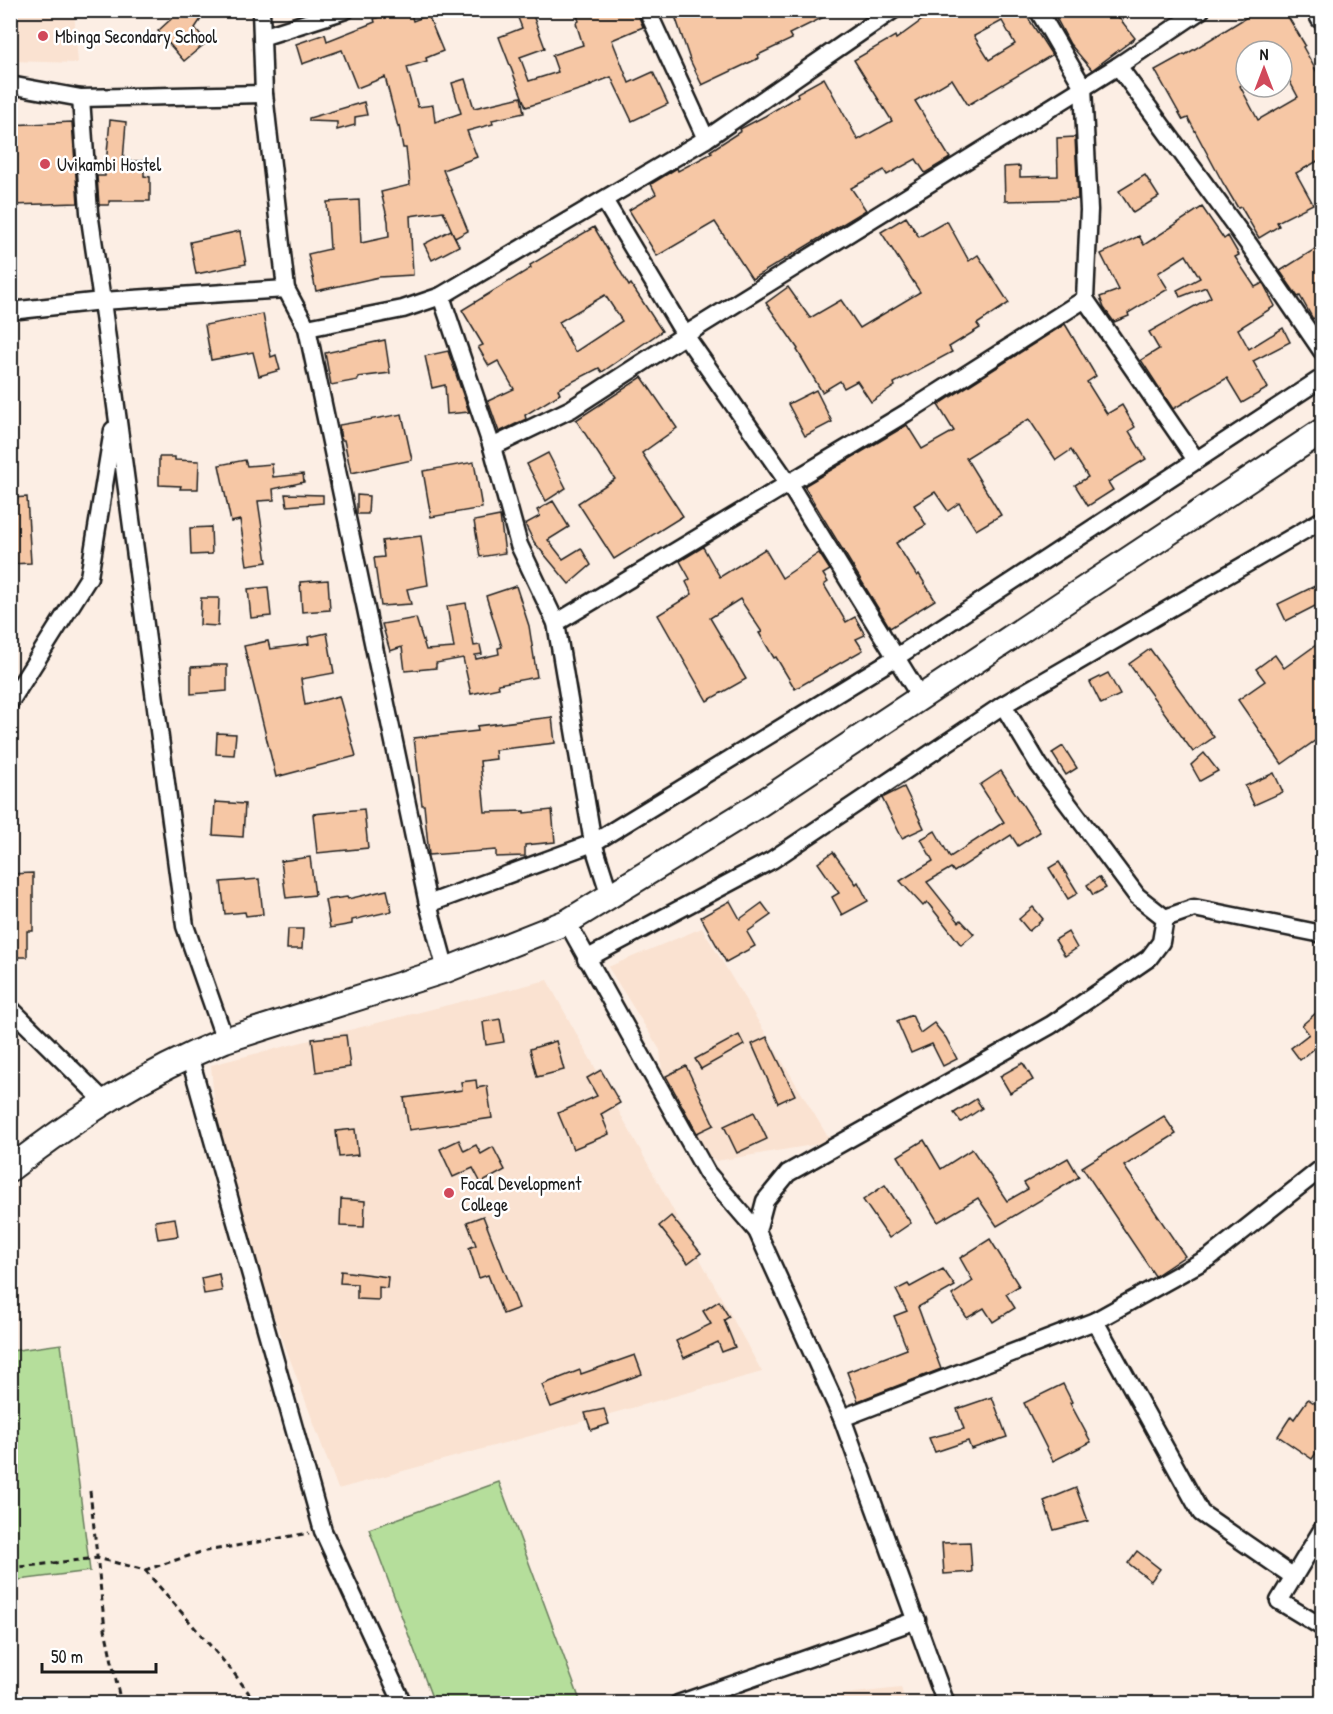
<svg xmlns="http://www.w3.org/2000/svg" width="1333" height="1714" font-family="'Patrick Hand',sans-serif">
<rect width="100%" height="100%" fill="#fceee4"/>
<filter id="ink" filterUnits="userSpaceOnUse"><feTurbulence type="fractalNoise" baseFrequency=".0167" numOctaves="2"/><feDisplacementMap in="SourceGraphic" scale="12" xChannelSelector="R" yChannelSelector="G"/><feConvolveMatrix kernelMatrix="1 2 1 2 8 2 1 2 1" color-interpolation-filters="sRGB"/></filter>
<g filter="url(#ink)">
<!-- built -->
<g fill="#fae2d1">
<path d="M11,10L74,11L78,63L11,61Z"/>
<path d="M702,928L831,1142L716,1161L701,1153L663,1084L660,1050L608,967Z"/>
<path d="M547,980L762,1372L338,1489L254,1262L216,1125L211,1065Z"/>
<path d="M901,1688L906,1703H762Z"/>
</g>
<!-- green -->
<g fill="#b5de9b" stroke="#687d5c" stroke-width="1.5">
<path d="M61,1344L90,1571L11,1581V1351Z"/>
<path d="M499,1482L581,1703H434L369,1529Z"/>
</g>
<!-- building -->
<g fill="#f6c7a5" stroke="#1c1c1c" stroke-width="1.5" fill-rule="evenodd">
<path d="M181,10H207L195,28L207,42L184,61L158,31Z"/>
<path d="M389,10H410L413,21L428,15L443,51L426,58L427,61L407,67L418,107L433,105L435,122L461,113L452,83L465,79L474,108L521,97L524,113L492,120L493,124L467,131L477,157L443,170L468,231L455,238L443,211L410,216L413,275L379,277L316,291L308,254L330,249L327,202L359,200L361,243L389,237L388,221L381,192L410,185L406,148H403L399,126L398,127L385,77L357,88L342,50L302,64L296,44L325,34L327,41L375,22L374,19L390,13Z"/>
<path d="M515,10H531L545,48L520,57L529,81L558,72L552,55L583,45L576,23L579,21L575,10H636L643,27L612,40L629,83L653,72L668,104L632,121L611,77L590,85L591,86L526,107L499,37L522,28Z"/>
<path d="M673,10H838L789,34L792,39L758,55L759,58L702,85L690,60Z"/>
<path d="M936,10H1023L1052,55L968,105L952,79L915,101L950,158L925,173L916,159L887,175L884,170L851,188L866,210L752,279L715,222L657,256L629,210L656,194L651,184L677,168L678,171L712,153L710,151L741,131L740,129L765,116L798,96L797,93L824,78L858,140L892,121L854,60L895,36L896,39ZM1002,21L1015,44L989,60L974,36Z"/>
<path d="M1052,10H1113L1135,38L1092,70L1070,44Z"/>
<path d="M1243,10H1284L1305,45L1303,47L1323,83V158L1296,173L1313,204L1277,222L1279,226L1259,238L1241,207L1238,208L1223,183L1188,118L1183,120L1155,70L1184,54L1185,55L1247,17ZM1246,51H1282V67L1298,97L1258,120L1240,86L1246,82Z"/>
<path d="M364,102L367,115L355,117V125L337,130V122L309,121V118Z"/>
<path d="M110,120L126,122L123,161H144V176L150,177V201H109V205H99L97,176H105Z"/>
<path d="M72,122L78,203L10,205V125Z"/>
<path d="M1075,137L1078,199L1005,201L1004,167L1020,166V177L1058,176L1057,138Z"/>
<path d="M1145,175L1159,197L1133,213L1119,191Z"/>
<path d="M1202,207L1224,239L1228,236L1239,255L1235,257L1255,287L1263,283L1275,306L1238,329L1249,349L1283,328L1290,342L1253,361L1268,388L1242,403L1227,378L1173,409L1141,360L1159,349L1149,332L1211,297L1206,287L1180,297L1177,290L1200,278L1186,255L1158,273L1168,289L1128,313L1129,316L1114,322L1104,308L1100,297L1119,290L1101,254L1139,236L1144,245Z"/>
<path d="M906,217L919,237L947,221L969,261L978,255L1009,303L977,324L980,328L949,347L952,352L894,383L895,386L871,402L857,381L844,388L840,381L822,392L797,350L798,349L766,303L788,287L810,318L841,300L860,328L920,292L881,232Z"/>
<path d="M594,227L629,286L631,284L662,331L602,372L599,368L558,389L560,394L525,415L526,419L499,432L488,401L514,389L498,361L489,366L478,347L483,345L462,310L531,268L530,265ZM605,295L622,321L575,352L559,322Z"/>
<path d="M451,230L459,246L432,260L424,244Z"/>
<path d="M240,231L246,264L196,274L190,242Z"/>
<path d="M1323,244V313L1313,319L1300,296L1298,297L1280,271Z"/>
<path d="M263,314L271,357L276,355L280,370L259,376L253,352L211,360L205,325Z"/>
<path d="M1065,324L1096,376L1087,382L1107,414L1122,405L1135,427L1129,431L1146,459L1108,482L1113,490L1088,506L1075,485L1088,477L1071,450L1056,460L1029,419L966,458L1001,515L976,530L959,503L948,511L935,492L914,505L926,525L896,543L917,576L919,574L935,600L890,628L804,486L907,425L922,449L954,431L938,405Z"/>
<path d="M385,340L390,373L358,377V380L331,385L325,353Z"/>
<path d="M448,351L469,412L447,414L445,385L432,388L425,356Z"/>
<path d="M642,377L677,428L642,453L683,516L614,559L578,503L615,479L576,420Z"/>
<path d="M816,390L832,422L805,436L788,404Z"/>
<path d="M402,414L412,460L351,473L344,440H341L339,425Z"/>
<path d="M548,453L566,488L546,501L527,464Z"/>
<path d="M159,457H175V460L199,461L198,489H180L181,486L159,485Z"/>
<path d="M245,460L247,466L272,464L273,477L303,474L304,482L273,489L274,500L258,501L267,562L247,565L240,520L231,522L219,465Z"/>
<path d="M474,462L482,508L431,517L423,471Z"/>
<path d="M285,494L323,495V503L287,506Z"/>
<path d="M357,495L369,496L368,514H357Z"/>
<path d="M27,497L31,563L10,564V498Z"/>
<path d="M553,501L569,527L548,540L563,559L581,548L591,565L569,584L534,542L525,524L540,516L537,510Z"/>
<path d="M500,516L505,553L480,557L474,521Z"/>
<path d="M211,527L212,554L191,555L190,528Z"/>
<path d="M421,536L428,585L407,589L411,604L381,606L374,558L384,557L382,541Z"/>
<path d="M703,547L720,577L765,549L782,578L819,553L830,570L823,574L828,582L824,585L846,622L855,617L865,635L856,639L863,650L795,689L776,657L774,658L759,633L762,632L740,599L710,618L746,679L707,701L658,615L692,594L686,582L690,579L680,561Z"/>
<path d="M328,580L330,610L302,612L300,582Z"/>
<path d="M1323,582V602L1286,621L1278,604Z"/>
<path d="M516,586L529,626L537,677L498,684L499,688L471,694L463,658L436,663V668L405,671L402,647L390,651L382,624L416,618L426,650L454,648L447,606L466,603L474,646L480,645L482,654L475,655L476,659L499,654L498,648L502,647L486,596Z"/>
<path d="M268,587L271,616L251,618L248,589Z"/>
<path d="M201,598H219L218,626L200,625Z"/>
<path d="M327,633L334,673L301,679L305,705L339,696L356,756L276,777L244,646L268,641L270,649L309,644L308,637Z"/>
<path d="M1323,640V735L1282,764L1238,700L1265,681L1256,669L1275,655L1284,668Z"/>
<path d="M1150,649L1214,737L1193,752L1129,664Z"/>
<path d="M211,665H227V691L191,694V667L211,666Z"/>
<path d="M1108,673L1120,695L1101,704L1090,682Z"/>
<path d="M552,717L555,743L495,750L496,759L480,761L485,812L524,811V813L552,810L555,842L525,845V856L496,857V850L429,855L424,805H422L414,738L478,731L477,726Z"/>
<path d="M217,733L236,734L234,755L216,754Z"/>
<path d="M1063,746L1077,768L1066,775L1052,753Z"/>
<path d="M1204,753L1218,771L1200,781L1191,765Z"/>
<path d="M1001,771L1040,832L1018,846L1011,835L954,872L951,868L927,882L959,922L961,920L974,934L961,945L927,902L923,906L900,881L933,861L921,839L935,831L950,857L1004,822L980,785Z"/>
<path d="M1274,773L1283,792L1254,805L1245,786Z"/>
<path d="M904,787L924,828L902,838L882,798Z"/>
<path d="M215,802L245,804L243,837L213,835Z"/>
<path d="M364,809L368,848L317,853L313,814Z"/>
<path d="M833,852L856,884L858,882L868,901L842,915L832,897L839,893L818,863Z"/>
<path d="M310,857L315,895L286,898L281,861Z"/>
<path d="M1059,862L1078,893L1068,899L1049,868Z"/>
<path d="M33,873V931H27V957H10V874Z"/>
<path d="M1099,877L1106,888L1093,895L1087,885Z"/>
<path d="M259,879L263,914L246,916L245,912L225,914L221,882Z"/>
<path d="M387,890L392,911L352,920V924L330,928L325,900L347,897L348,899Z"/>
<path d="M730,901L740,919L762,903L771,915L747,932L755,946L726,962L701,917Z"/>
<path d="M1033,907L1043,919L1029,931L1019,919Z"/>
<path d="M288,929H303L302,949H287Z"/>
<path d="M1068,932L1077,948L1065,956L1055,940Z"/>
<path d="M1323,1007V1049L1319,1045L1300,1060L1291,1048L1309,1034L1302,1025Z"/>
<path d="M912,1015L920,1033L934,1023L946,1038L957,1059L943,1066L932,1044L911,1053L897,1021Z"/>
<path d="M500,1019L504,1042L486,1045L483,1022Z"/>
<path d="M346,1035L350,1067L316,1072L312,1039Z"/>
<path d="M739,1035L744,1045L701,1069L695,1059Z"/>
<path d="M767,1037L795,1095L778,1103L752,1044Z"/>
<path d="M556,1041L564,1070L537,1077L530,1049Z"/>
<path d="M1023,1063L1033,1080L1010,1093L1000,1076Z"/>
<path d="M686,1066L714,1125L697,1133L666,1076Z"/>
<path d="M601,1070L620,1103L601,1114L609,1134L573,1149L558,1113L597,1096L587,1078Z"/>
<path d="M476,1080L477,1088L487,1086L492,1118L409,1130L404,1098L462,1090L461,1082Z"/>
<path d="M976,1099L982,1108L961,1122L954,1113Z"/>
<path d="M754,1112L767,1139L737,1153L724,1126Z"/>
<path d="M1164,1116L1176,1134L1124,1166L1185,1256L1155,1276L1082,1167Z"/>
<path d="M355,1129L358,1155L339,1157L336,1131Z"/>
<path d="M459,1140L464,1151L476,1145L481,1154L493,1147L505,1170L481,1183L473,1168L453,1177L440,1149Z"/>
<path d="M924,1140L941,1169L972,1149L1007,1201L1028,1189L1024,1183L1068,1158L1079,1177L997,1226L978,1198L938,1222L898,1156Z"/>
<path d="M885,1185L911,1223L889,1238L863,1200Z"/>
<path d="M341,1199L365,1201L364,1227L340,1226Z"/>
<path d="M483,1216L519,1308L503,1314L488,1275L479,1278L469,1248L476,1245L467,1222Z"/>
<path d="M671,1216L701,1253L688,1263L659,1226Z"/>
<path d="M175,1218L178,1236L158,1239L155,1221Z"/>
<path d="M990,1239L1019,1286L1006,1294L1015,1308L993,1322L984,1308L967,1318L952,1295L973,1281L960,1258Z"/>
<path d="M943,1269L955,1286L918,1307L941,1369L858,1401L847,1372L907,1349L894,1316L907,1311L896,1290L908,1284L910,1287Z"/>
<path d="M341,1271L388,1277L387,1288L379,1287V1300L357,1299V1284L340,1283Z"/>
<path d="M219,1274L222,1291L204,1294L201,1278Z"/>
<path d="M719,1301L729,1317L724,1320L735,1347L722,1352L718,1342L684,1358L676,1341L711,1324L703,1311Z"/>
<path d="M635,1355L642,1374L551,1407L542,1385L580,1370L581,1374Z"/>
<path d="M1063,1384L1072,1402L1070,1403L1091,1442L1053,1461L1024,1403Z"/>
<path d="M992,1397L1007,1437L971,1449L968,1441L935,1452L929,1438L964,1429L957,1409Z"/>
<path d="M1308,1399L1323,1409V1443L1312,1459L1278,1436L1291,1416L1294,1419Z"/>
<path d="M604,1409L609,1424L591,1430L585,1413Z"/>
<path d="M1076,1488L1088,1521L1054,1530L1044,1501Z"/>
<path d="M970,1542L972,1572L944,1574L942,1543Z"/>
<path d="M1137,1551L1160,1569L1151,1581L1128,1563Z"/>
</g>
<g fill="none" stroke-linecap="round" stroke-linejoin="round">
<!-- minor casing -->
<g stroke="#1c1c1c" stroke-width="21">
<g id="minor">
<path d="M261,10L264,94L286,289L307,328L428,904L446,970"/>
<path d="M647,10L706,139"/>
<path d="M1038,10L1083,87L1089,210L1085,299"/>
<path d="M262,37L346,10"/>
<path d="M1118,66L1250,246L1322,351"/>
<path d="M10,85L81,98L264,94"/>
<path d="M81,98L89,212L102,301L185,926L225,1040"/>
<path d="M604,200L685,335L789,484L921,698"/>
<path d="M441,296L492,447L519,545L556,623L593,843L610,896"/>
<path d="M10,311L102,301L286,289"/>
<path d="M307,328L403,309L441,296L706,139L893,10"/>
<path d="M492,447L571,409L685,335L1118,66L1201,10"/>
<path d="M556,623L906,413L1085,299L1196,460"/>
<path d="M10,702L89,577L113,430"/>
<path d="M1003,705L1039,765L1137,896L1165,918L1194,908L1322,934"/>
<path d="M428,904L593,843L895,658L1322,378"/>
<path d="M567,922L707,1173L757,1231L842,1418L946,1704"/>
<path d="M586,959L772,860L1003,705L1322,520"/>
<path d="M10,1008L104,1101"/>
<path d="M189,1055L323,1531L403,1704"/>
<path d="M757,1231L765,1201L788,1173L1051,1025L1149,958L1161,942L1165,918"/>
<path d="M1095,1321L1210,1257L1322,1168"/>
<path d="M842,1418L1095,1321L1201,1513L1294,1577"/>
<path d="M1322,1530L1279,1601L1322,1627"/>
<path d="M678,1704L917,1620"/>
</g>
</g>
<!-- tertiary casing -->
<g stroke="#1c1c1c" stroke-width="26">
<path id="tertiary" d="M1318,10L1322,18"/>
</g>
<!-- secondary casing -->
<g stroke="#1c1c1c" stroke-width="28">
<path id="secondary" d="M10,1169C80,1115 143,1074 225,1040L446,970L567,922L760,804L1322,431"/>
</g>
<!-- path -->
<g stroke="#1c1c1c" stroke-width="3" stroke-dasharray="6 4.5" stroke-linecap="butt">
<path d="M90,1491L105,1629L121,1704"/>
<path d="M10,1568L97,1558L145,1570L201,1552L309,1533"/>
<path d="M145,1570L233,1672L257,1704"/>
</g>
<!-- minor -->
<use href="#minor" stroke="#fff" stroke-width="16"/>
<!-- tertiary -->
<use href="#tertiary" stroke="#fff" stroke-width="21"/>
<!-- secondary -->
<use href="#secondary" stroke="#fff" stroke-width="24"/>
</g>
</g>
<!-- markers -->
<g fill="#d1495b" stroke="#fff" stroke-width="2">
<circle cx="43" cy="36" r="6"/>
<circle cx="45" cy="164" r="6"/>
<circle cx="449" cy="1193" r="6"/>
</g>
<g text-anchor="middle" dominant-baseline="central" stroke-width="5" stroke-linejoin="round" paint-order="stroke">
<!-- poi labels -->
<g font-size="18" fill="#1c1c1c" stroke="#fff" text-anchor="start">
<text x="55" y="36">Mbinga Secondary School</text>
<text x="57" y="164">Uvikambi Hostel</text>
<text x="461" y="1183">Focal Development<tspan x="461" dy="21">College</tspan></text>
</g>
</g>
<!-- margin -->
<rect width="1333" height="1714" fill="none" stroke="#fff" stroke-width="36"/>
<rect x="18" y="18" width="1297" height="1678" fill="none" stroke="#1c1c1c" stroke-width="2" filter="url(#ink)"/>
<!-- north arrow -->
<g transform="translate(1264 69)"><circle r="28" fill="#ffffff" stroke="#a4a4a4" stroke-width="1.5"/>
<path d="M0-4.5L10 22L0 15L-10 22Z" fill="#d1495b"/>
<text y="-9" font-size="16" font-weight="bold" text-anchor="middle" fill="#1c1c1c">N</text>
</g>
<!-- scale -->
<path d="M42 1663v9h114v-9" fill="none" stroke="#1c1c1c" stroke-width="3"/>
<text x="51" y="1663" font-size="18" fill="#1c1c1c" stroke="#ffffff" stroke-width="4.5" paint-order="stroke">50 m</text>
</svg>
